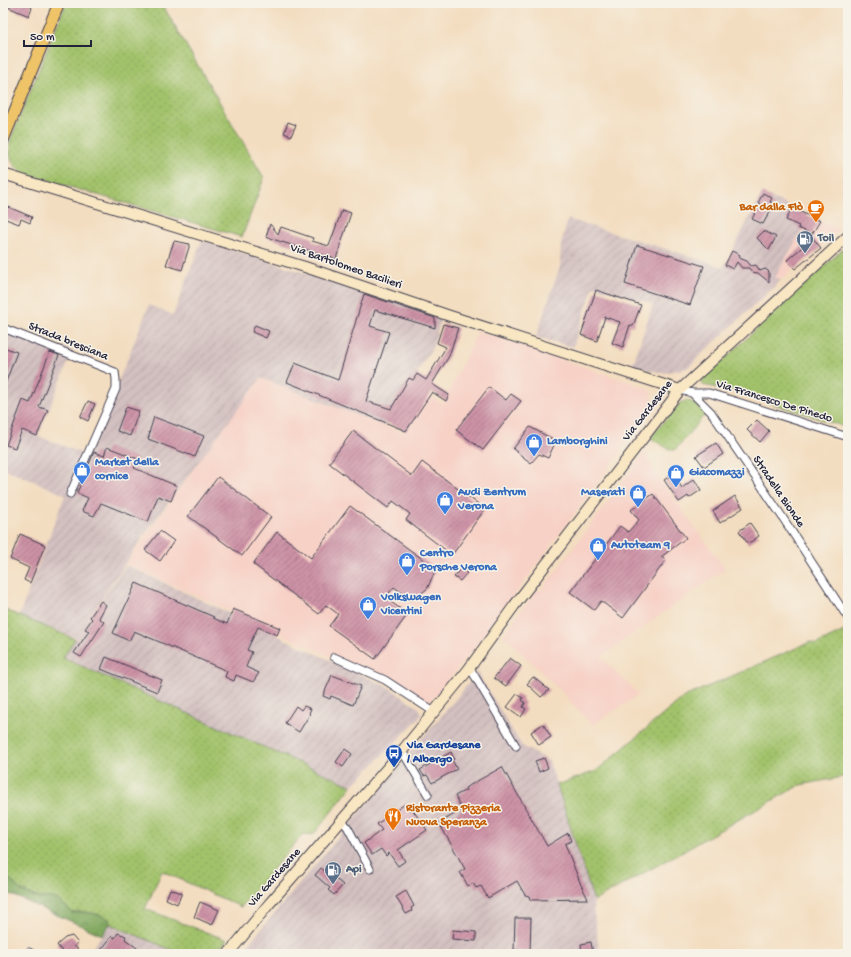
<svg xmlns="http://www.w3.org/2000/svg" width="851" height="957" font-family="'Gochi Hand',sans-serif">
<defs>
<pattern id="industrial-furrows" width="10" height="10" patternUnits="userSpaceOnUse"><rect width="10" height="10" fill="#d2bfbf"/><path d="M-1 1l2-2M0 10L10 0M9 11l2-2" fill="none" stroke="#b4a4a5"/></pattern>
<pattern id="grass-dots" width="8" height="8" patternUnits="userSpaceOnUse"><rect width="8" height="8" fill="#a2c26b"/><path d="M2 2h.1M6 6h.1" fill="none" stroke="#8ba65e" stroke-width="1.8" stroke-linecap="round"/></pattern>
<pattern id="forest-crowns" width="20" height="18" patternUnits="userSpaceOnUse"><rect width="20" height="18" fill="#81a85f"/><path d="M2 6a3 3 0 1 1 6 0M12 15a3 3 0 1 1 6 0" fill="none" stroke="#698850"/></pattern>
<pattern id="building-hatch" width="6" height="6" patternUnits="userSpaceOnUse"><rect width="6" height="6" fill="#cd92a6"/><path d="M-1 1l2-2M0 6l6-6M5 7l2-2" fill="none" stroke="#a67788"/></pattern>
</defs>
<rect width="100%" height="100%" fill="#f7f3e8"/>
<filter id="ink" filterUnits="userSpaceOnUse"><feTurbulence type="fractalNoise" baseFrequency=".025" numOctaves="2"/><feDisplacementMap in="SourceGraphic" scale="8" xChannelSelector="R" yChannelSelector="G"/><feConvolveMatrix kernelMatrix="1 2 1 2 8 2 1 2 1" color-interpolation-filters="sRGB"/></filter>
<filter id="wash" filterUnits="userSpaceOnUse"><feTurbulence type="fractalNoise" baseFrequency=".012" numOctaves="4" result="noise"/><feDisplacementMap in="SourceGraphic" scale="16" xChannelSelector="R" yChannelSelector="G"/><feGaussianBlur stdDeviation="0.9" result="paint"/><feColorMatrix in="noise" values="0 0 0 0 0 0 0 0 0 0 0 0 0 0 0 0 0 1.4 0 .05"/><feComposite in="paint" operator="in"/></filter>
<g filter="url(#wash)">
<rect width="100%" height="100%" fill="#f3ddc0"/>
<!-- built -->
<g fill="#f7d1c6">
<path d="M820,221L839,230L781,279L775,277L802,230L816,228Z"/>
<path d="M478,331L646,388L651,393L654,402L648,414L496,620L431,702L126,564L260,374L403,433L427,394L443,404Z"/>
<path d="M645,452L657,475L725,569L601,657L639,695L592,725L561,691L503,635L537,590H542Z"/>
</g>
<!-- industrial -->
<g fill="url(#industrial-furrows)">
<path d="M762,193L820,221L816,228L813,226L802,230L775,277L781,280L687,368L664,373L632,367L653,304L594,286L573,347L536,337L560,266L561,244L568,219L724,267Z"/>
<path d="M202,240L442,316L433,346L385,426L261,378L145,534L78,634L126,565L390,688L419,708L422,715L352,786L63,658L76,638L19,616L65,495L3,468V325L73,351L38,436L84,454L123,370L149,305L173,315Z"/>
<path d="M477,672L522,746L549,761L594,901L593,907L600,954H240L464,689Z"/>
<path d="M110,924L181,954H88Z"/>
</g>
<!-- grass -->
<g fill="url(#grass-dots)" stroke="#627253">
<path d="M66,3L162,4L264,178L242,237L22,173C10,162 9,157 10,141Z"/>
<path d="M848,244V428L733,391L703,385L701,381Z"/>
<path d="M687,400L696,404L706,413L675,450H671L650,438L680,403Z"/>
<path d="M3,609L75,639L63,658L352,786L313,835L303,834L241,907L162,871L145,909L227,940L215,954H181L110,924L109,919C98,914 85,910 73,913C66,908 62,901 53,898C49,897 44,898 40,898C35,897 27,893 22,891C14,886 12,878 3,875Z"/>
<path d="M848,629V776L800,785L594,901L557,785L596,771L684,697L810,642L817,644Z"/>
</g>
<!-- forest -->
<path fill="url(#forest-crowns)" stroke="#52654d" d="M3,875C12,878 14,886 22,891C27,893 35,897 40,898C44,898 49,897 53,898C62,901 66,908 73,913C85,910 98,914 109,919L110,924L102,935L3,891Z"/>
<g id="blocks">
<!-- building -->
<g fill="url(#building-hatch)">
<path d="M3,3H32L31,7L32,8L29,16L3,5Z"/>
<path d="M288,122L296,125L291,136L284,133Z"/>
<path d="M763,193L772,198L770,202L774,204L763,224L752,219L760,204L758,203Z"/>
<path d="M6,206L32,217L30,223L21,219L19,224L3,218Z"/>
<path d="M792,208L820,221L812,234L798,228L799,226L786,220Z"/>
<path d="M342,210L351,213L336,259L266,237L270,224L278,234L281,227L313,238L312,241L329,246Z"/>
<path d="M764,231L776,237L769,250L757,238Z"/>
<path d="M813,238L821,248L795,269L787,260Z"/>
<path d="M174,241L190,244L182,270L166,265Z"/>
<path d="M637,245L704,266L690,305L625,284Z"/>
<path d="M732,251L740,255L739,258L747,261L751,266L756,265L760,271L765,269L767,270L769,272V282L758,273L752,272L749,268H742L737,262L733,269L725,265Z"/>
<path d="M596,290L641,305L633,326L630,325L623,347L612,343L620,322L605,317L597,341L581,335Z"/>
<path d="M364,294L435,318V328L375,310L370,326L389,332L366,401L391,409L409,378L413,380L417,374L426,380L446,347L437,343L443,324L458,328L449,356L432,384L449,395L446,401L432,392L406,431L287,382L295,363L338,380Z"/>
<path d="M255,325L269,331L266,338L252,332Z"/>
<path d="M3,347L17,352L4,387H3Z"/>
<path d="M50,352L59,355L39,407L48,410L37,436L22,430L15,448L6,445L23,400L30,403Z"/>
<path d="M489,387L506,400L511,394L521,401L483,450L456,430Z"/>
<path d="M88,401L95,404L88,421L80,417Z"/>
<path d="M126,407L139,411L130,436L117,431Z"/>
<path d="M154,417L204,436L195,457L148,439L150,433H149Z"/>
<path d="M757,420L769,431L760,442L747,430Z"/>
<path d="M530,427L556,441L548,458L539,454L531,463L513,449Z"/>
<path d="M353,431L412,476L422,462L485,509L452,555L406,520L410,514L393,501L388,508L329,463Z"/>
<path d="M716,443L723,454L704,467L696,456Z"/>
<path d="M107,447L138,459L134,468L177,486L171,501L158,496L148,522L101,503L94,516L82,511L88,498L77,493L94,452L104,456Z"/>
<path d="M673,474L682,488L694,479L701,490L689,498L688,496L679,502L664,480Z"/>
<path d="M218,477L271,517L242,556L188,516Z"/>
<path d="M653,494L686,538L661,557L666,560L623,618L601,601L594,610L570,592L620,526L628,532L639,520L631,510Z"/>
<path d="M735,496L743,508L720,523L713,511Z"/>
<path d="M350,506L436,569L427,589L412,600L394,587L385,598L408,614L375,659L329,626L338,614L326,605L319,614L253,564L277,532L311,558Z"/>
<path d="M750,523L759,536L748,544L739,531Z"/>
<path d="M160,531L174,541L160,561L145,550Z"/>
<path d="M20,534L45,545L30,583L24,580L29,568L10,559Z"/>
<path d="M461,568L467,573L460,581L454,577Z"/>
<path d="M136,583L214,617L213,618L227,624L233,609L280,628L277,635L258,627L247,650L252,652L246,667L259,673L253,682L236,675L234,681L225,677L227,671L134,631L129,641L113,633Z"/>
<path d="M101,601L106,605L99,618L104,622L81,657L74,653L89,631L85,629L92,619L90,617Z"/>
<path d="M106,657L162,680L157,692L101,669Z"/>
<path d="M510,658L521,666L506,686L494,678Z"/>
<path d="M332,675L361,686L353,705L331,696L330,699L323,696Z"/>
<path d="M533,677L549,690L541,697L527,684Z"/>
<path d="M517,694L523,698L522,700L525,703L523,707L526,709L521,717L507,707Z"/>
<path d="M296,706L301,710L304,706L311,709L309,713L310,714L299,732L285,723Z"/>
<path d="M543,724L551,737L539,745L531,732Z"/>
<path d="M345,749L352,754L343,767L336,762Z"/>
<path d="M451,752L454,759L452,760L457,769L432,783L427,775L424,776L420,770Z"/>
<path d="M544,758L548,768L539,772L535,761Z"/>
<path d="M502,767L547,846L568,833L571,841L565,844L581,885L588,899L530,900L529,896L525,895L517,881L488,898L481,886L476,888L473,883L468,886L460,872L465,869L439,823L462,810L455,796L466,790L465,788Z"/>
<path d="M405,804L409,810L412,809L427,830L398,850L405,861L398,866L389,853L386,856L381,849L372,855L364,843L382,830L377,824Z"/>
<path d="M321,868L336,881L337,880L343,885L334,895L328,890L330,888L315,875Z"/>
<path d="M170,889L182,893L177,904L166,899Z"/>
<path d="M406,891L414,906L411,908L412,911L406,914L396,897Z"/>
<path d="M200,902L219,910L212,925L194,917Z"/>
<path d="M515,918H531L530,951L514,950Z"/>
<path d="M453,930L476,932V941L452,939Z"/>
<path d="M118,933L126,936L125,939L137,948L133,954H98L112,936L115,938Z"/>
<path d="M72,936L78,943L74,946L84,954H64L57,945L65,938Z"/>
<path d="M591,942L593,954H582L581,944Z"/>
</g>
</g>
</g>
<g filter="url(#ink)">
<use href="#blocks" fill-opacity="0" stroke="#413e4f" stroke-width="1"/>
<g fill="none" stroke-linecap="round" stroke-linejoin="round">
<!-- street casing -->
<g stroke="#413e4f" stroke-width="9">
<g id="street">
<path d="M3,328L115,372L116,379V389L70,494"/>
<path d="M680,390L692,393L711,412L781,515L848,618"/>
<path d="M692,393H709L848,437"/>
<path d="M334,657L385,680L434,712"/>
<path d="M470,668L516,746"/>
<path d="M402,751L428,795"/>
<path d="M342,820L348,828L370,869"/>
<path d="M29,952L32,954"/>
</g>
</g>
<!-- secondary casing -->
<g stroke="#413e4f" stroke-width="12">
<g id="secondary">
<path d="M3,174L305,267L450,316L680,390"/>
<path d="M228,954L269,904L402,751L468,670L514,606L680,390L848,236"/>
</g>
</g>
<!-- primary casing -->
<g stroke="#413e4f" stroke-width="13">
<path id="primary" d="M3,140L59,3"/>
</g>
<!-- street -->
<use href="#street" stroke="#fff" stroke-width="7"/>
<!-- secondary -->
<use href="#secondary" stroke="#f9e7c3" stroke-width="10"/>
<!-- primary -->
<use href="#primary" stroke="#efc469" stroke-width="11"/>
</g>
</g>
<!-- icons -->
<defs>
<g id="cafe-pin" transform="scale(0.9)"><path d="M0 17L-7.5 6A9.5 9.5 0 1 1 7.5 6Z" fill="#e8710a" stroke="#f7f3e8"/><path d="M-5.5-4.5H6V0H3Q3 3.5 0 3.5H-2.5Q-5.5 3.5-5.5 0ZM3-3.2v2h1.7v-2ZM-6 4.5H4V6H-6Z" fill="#fff"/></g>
<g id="fuel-pin" transform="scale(0.9)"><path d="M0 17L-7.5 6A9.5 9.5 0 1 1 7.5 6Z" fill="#5c6f8a" stroke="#f7f3e8"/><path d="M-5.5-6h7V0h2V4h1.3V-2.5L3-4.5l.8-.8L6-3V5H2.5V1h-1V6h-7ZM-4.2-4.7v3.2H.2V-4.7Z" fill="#fff"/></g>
<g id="shop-pin" transform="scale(0.9)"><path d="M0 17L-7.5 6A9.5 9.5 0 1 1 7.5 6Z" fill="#3f7fe0" stroke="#f7f3e8"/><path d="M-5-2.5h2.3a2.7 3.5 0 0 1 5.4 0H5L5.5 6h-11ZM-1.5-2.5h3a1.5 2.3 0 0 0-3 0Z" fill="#fff"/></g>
<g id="bus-pin" transform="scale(0.9)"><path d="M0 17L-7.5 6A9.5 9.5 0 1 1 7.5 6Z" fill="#1a4fb4" stroke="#f7f3e8"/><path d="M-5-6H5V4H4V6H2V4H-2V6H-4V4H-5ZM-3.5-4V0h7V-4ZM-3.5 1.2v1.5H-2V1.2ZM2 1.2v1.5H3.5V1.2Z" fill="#fff"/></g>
<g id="restaurant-pin" transform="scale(0.9)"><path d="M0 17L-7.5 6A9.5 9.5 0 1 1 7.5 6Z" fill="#e8710a" stroke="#f7f3e8"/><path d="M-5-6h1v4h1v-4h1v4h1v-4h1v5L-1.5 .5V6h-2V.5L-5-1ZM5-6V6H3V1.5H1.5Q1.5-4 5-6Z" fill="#fff"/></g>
</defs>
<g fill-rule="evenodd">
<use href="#cafe-pin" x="816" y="208"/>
<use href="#fuel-pin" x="805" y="239"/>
<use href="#shop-pin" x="534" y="442"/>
<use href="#shop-pin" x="82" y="470"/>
<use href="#shop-pin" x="676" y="473"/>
<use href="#shop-pin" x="638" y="493"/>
<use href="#shop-pin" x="445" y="500"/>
<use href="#shop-pin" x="598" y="546"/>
<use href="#shop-pin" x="407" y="561"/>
<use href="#shop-pin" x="368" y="605"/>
<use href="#bus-pin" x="394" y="753"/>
<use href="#restaurant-pin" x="393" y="816"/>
<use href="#fuel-pin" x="333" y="870"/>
</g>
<g text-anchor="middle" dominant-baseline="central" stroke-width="3" stroke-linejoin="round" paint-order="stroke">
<!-- food labels -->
<g font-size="12" font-weight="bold" fill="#c56008" stroke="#f7f3e8" text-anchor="end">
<text x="803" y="208">Bar dalla Flò</text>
<text x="406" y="809" text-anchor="start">Ristorante Pizzeria<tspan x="406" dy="14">Nuova Speranza</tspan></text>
</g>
<!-- service labels -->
<g font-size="12" font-weight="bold" fill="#4e5e75" stroke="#f7f3e8" text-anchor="start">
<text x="818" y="239">Toil</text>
<text x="346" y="870">Api</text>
</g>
<!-- street labels -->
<g font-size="12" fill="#22223b" stroke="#f7f3e8">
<text transform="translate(346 267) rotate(19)">Via Bartolomeo Bacilieri</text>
<text transform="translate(68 342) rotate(22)">Strada bresciana</text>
<text transform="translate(774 402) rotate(17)">Via Francesco De Pinedo</text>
<text transform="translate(648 411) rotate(-52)">Via Gardesane</text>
<text transform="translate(778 492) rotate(56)">Stradella Bionde</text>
<text transform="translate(275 878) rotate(-49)">Via Gardesane</text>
</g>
<!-- shop labels -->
<g font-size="12" font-weight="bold" fill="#366cbe" stroke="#f7f3e8" text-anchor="start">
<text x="547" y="442">Lamborghini</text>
<text x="95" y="463">Market della<tspan x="95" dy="14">cornice</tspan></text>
<text x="689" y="473">Giacomazzi</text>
<text x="458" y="493">Audi Zentrum<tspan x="458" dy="14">Verona</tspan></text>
<text x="625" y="493" text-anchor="end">Maserati</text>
<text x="611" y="546">Autoteam 9</text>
<text x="420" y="554">Centro<tspan x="420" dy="14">Porsche Verona</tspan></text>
<text x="381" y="598">Volkswagen<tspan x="381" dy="14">Vicentini</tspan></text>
</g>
<!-- transit labels -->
<g font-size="12" font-weight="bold" fill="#164399" stroke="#f7f3e8" text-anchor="start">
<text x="407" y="746">Via Gardesane<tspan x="407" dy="14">/ Albergo</tspan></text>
</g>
</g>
<!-- margin -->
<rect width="851" height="957" fill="none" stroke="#f7f3e8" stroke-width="16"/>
<!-- scale -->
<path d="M24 40v6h67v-6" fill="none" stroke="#22223b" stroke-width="2"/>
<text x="30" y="40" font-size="12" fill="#22223b" stroke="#f7f3e8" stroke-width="3" paint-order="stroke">50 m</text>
</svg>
